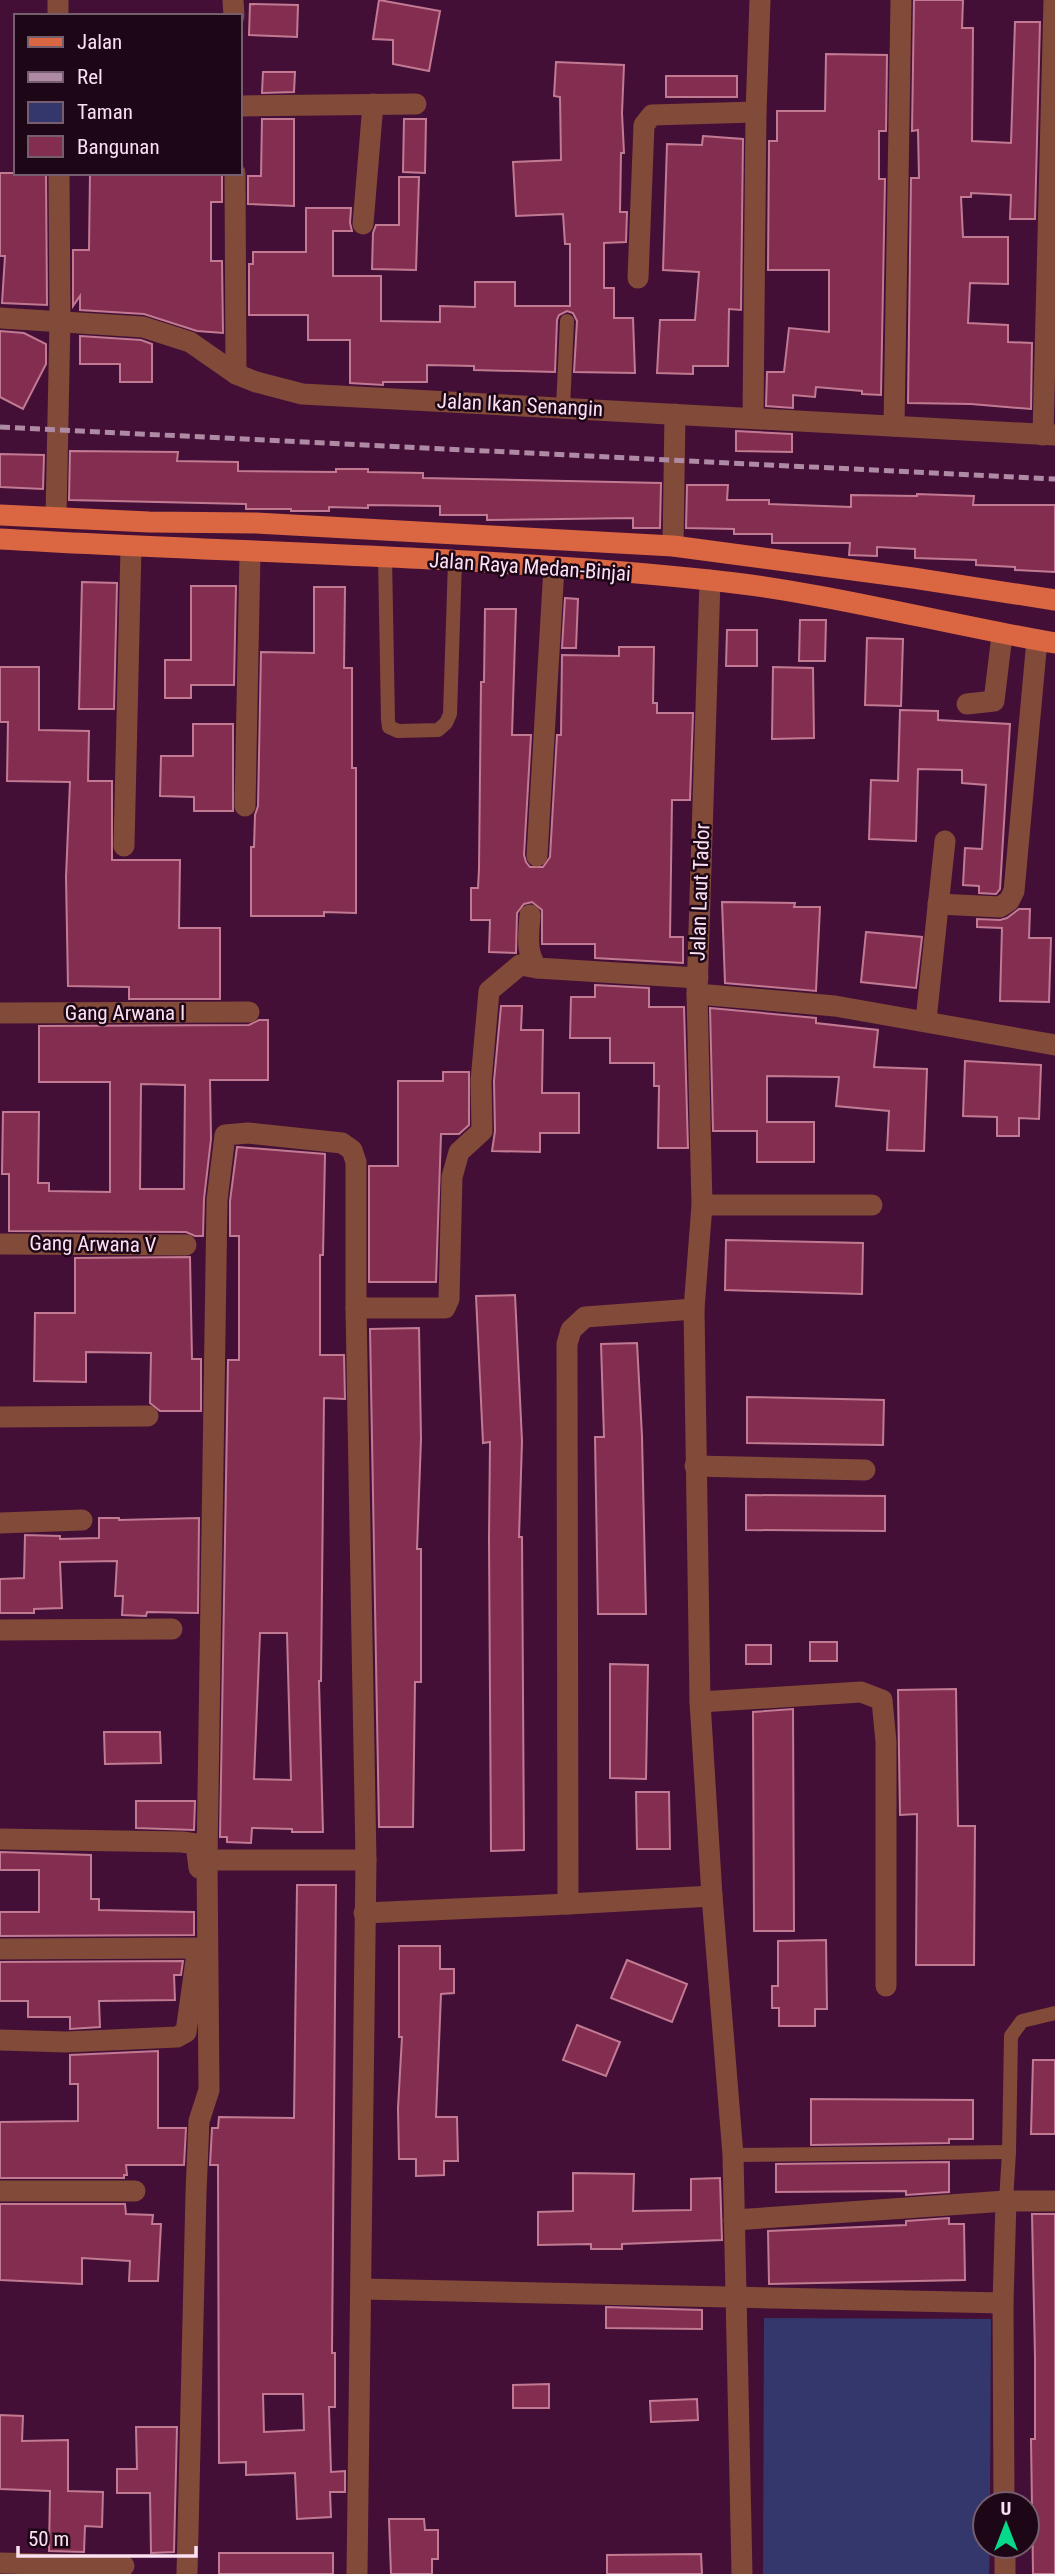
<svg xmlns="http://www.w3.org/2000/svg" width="1055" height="2574" font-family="'Roboto Condensed',sans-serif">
<rect width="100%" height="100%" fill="#430f37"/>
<!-- green -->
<path fill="#34376c" d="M764,2318L991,2319L990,2504H985V2546H990L989,2574H763Z"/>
<!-- building -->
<g fill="#832e50" stroke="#c27a92" stroke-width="2" fill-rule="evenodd">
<path d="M379,0L440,11L429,71L393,64V40L373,39Z"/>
<path d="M914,0H963L962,28H973L972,141L1011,143L1015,22H1040L1035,219H1010L1011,195L971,193V197H961L963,237H1008V284L970,283L968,323L1008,325V342L1032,343L1031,409L971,404L908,403L911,178H919L918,130L912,131Z"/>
<path d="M250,4L298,5L297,37L249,35Z"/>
<path d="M826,54L887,55L886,131H879V179H885L881,395L862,394V391L816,387L815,397L793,395V408L766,406L767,372H784L789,328L829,332V270H768L769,141H777V111H825Z"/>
<path d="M556,62L624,65L622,113L624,153H621L620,212H627L626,242L604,243V288H614V318H633L635,373L574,372L577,321L573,313L567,311L559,315L557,320L555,372L474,370V366L427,365V382H383V385L350,383V340H308V315H249V264H253V252H306V208H351L350,223L352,231H333V276H381V321L440,322V306L475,307V282H515V306H570V244H565L563,214L516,216L513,162L561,160L560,97L554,96Z"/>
<path d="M263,72H295L294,92L262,93Z"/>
<rect x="666" y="76" width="71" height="21"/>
<path d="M262,119H294V206L248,204V176H261Z"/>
<path d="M404,119H426L425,173L403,172Z"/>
<path d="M703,136L743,139L741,310L729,309L728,366H693V374L657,373L660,320H695L699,272L663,270L667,144L702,145Z"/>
<path d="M0,173H46L47,305L2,303L5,256H0Z"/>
<path d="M90,173H222V202H211V261H222L223,333L197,331L144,314L80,310V296L73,306V250H89Z"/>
<path d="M399,177H419L416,270L372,269L373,233L376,225H399Z"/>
<path d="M0,331L24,333L46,344V364L23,409L0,397Z"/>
<path d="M80,336L141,340L152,344V382H120V364H80Z"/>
<path d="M736,431L792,434V452L736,451Z"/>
<path d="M70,451L178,452L177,461L238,462V471L336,472V469H368V472L423,473V478L661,483L660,528H633V518L487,520V515H440V506L368,505V508L329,507V511H291V509H246V504L69,500Z"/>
<path d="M0,454L44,455L43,489L0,487Z"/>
<path d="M687,485H728L727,500H769V504L851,507V495L917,496V494L974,496L973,505H1055V572L1015,570V567L976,565V560L915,558V549L877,547V556L849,555L850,543H772V534H734V529L686,528Z"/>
<path d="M82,582L117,583L114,709H79Z"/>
<path d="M191,586H236L234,685H191V698H165V660H191Z"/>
<path d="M314,587H345L344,668H352V768H356V913L324,912V916H251V847H254L255,815L258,806L261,652L314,653Z"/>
<path d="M565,598L578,599L576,648H562Z"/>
<path d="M485,609H516L512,735H531L524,855L526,862L530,867H543L550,857L557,735H561L562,655L619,656V647H654L653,703H657V713H693L690,800H672L670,937H683V963L595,958V944H542V910L532,902L524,904L517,913L516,953L489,952L490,920H471V888H478L479,869L481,682H484Z"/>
<path d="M800,620H826L825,661H799Z"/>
<path d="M727,630H757V666H726Z"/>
<path d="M867,638L903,639L901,706L865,705Z"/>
<path d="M0,667H39V730L89,731L88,781H112V860H180L179,928H220V999H129V987L68,986L66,877L70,782L7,781L8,722H0Z"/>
<path d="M773,667L813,668L814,738L772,739Z"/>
<path d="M900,710L938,711V720L1010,724L1000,889L996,894L979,893V886L963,885L965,848L982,849L986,785L962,783V770L918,769L916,841L869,839L871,780L898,781Z"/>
<path d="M193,724H233V811H194V797L160,796L161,756H193Z"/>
<path d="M722,902L795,903L794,907H820L816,991L725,983Z"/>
<path d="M1019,909H1030L1029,938H1051L1049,1002L1000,1001L1002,928L977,927V919L1000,920L1007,918Z"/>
<path d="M866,932L922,937L916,988L861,982Z"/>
<path d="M595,985L649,988V1007H684L688,1148H658L659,1086H654V1063H610V1038H570L571,997H595Z"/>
<path d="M501,1006H522L521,1030H543L542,1093H579V1133H540V1152L492,1151L495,1131L494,1081Z"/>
<path d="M710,1008L816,1018V1023L878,1030L874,1067L927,1069L924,1151L887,1150L889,1111L836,1106L839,1077L767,1076V1122H814V1162H757V1131H713Z"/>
<path d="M259,1020H268V1080H210L211,1139L204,1199L203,1236H195L186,1232L9,1231V1174H2L3,1112H39L38,1183H49V1191L110,1192V1082H39V1026L249,1025ZM141,1084L185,1085L184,1189H140Z"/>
<path d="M965,1061L1041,1065L1039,1119L1019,1118V1136H997V1117L963,1116Z"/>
<path d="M443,1072H469V1125L459,1134H441L436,1282H369V1166H398V1081H443Z"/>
<path d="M237,1147L325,1154L323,1255H320V1355H344L345,1399L324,1398L321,1681H319L323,1832H292V1829L252,1828L251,1843L227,1842V1837H220L228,1360H239V1236H230V1201ZM260,1633H287L291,1780L254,1779Z"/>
<path d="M726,1240L863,1243L862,1294L725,1290Z"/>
<path d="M190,1257L192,1359H201V1411H160L150,1403L151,1353L86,1352V1382L34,1381L35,1313H75V1258Z"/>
<path d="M515,1295L522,1441L519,1537H522L524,1850L491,1851L489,1538L490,1442L483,1443L476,1296Z"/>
<path d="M419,1328L421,1439L417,1549H421V1682H415L413,1827H379L370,1329Z"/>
<path d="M637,1343L642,1436L646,1614H598L595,1437H604L601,1344Z"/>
<path d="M747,1397L884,1400L883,1445L747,1443Z"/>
<path d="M746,1495L885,1496V1531L746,1530Z"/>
<path d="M99,1518H119V1520L199,1518L198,1613L147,1612L146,1616L122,1615L123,1596H115L117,1561L60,1562L62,1608L34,1609V1613H0V1579L24,1578L25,1535L60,1536V1539L99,1538Z"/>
<rect x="810" y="1642" width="27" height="19"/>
<rect x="746" y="1645" width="25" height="19"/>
<path d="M610,1664L648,1665L646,1779L610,1778Z"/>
<path d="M956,1689L958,1826H975L974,1965H916L917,1814L900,1815L898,1690Z"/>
<path d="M793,1709L794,1931H754L753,1712Z"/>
<path d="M104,1732H160L161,1763L105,1764Z"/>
<path d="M636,1792H669L670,1849H637Z"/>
<path d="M136,1801H195L194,1830L136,1828Z"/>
<path d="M0,1852L91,1855V1899H99V1910L194,1912V1935L0,1936V1912H39V1870H0Z"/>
<path d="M297,1885H336L332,2353H335V2407H329L331,2472L345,2471V2492H330L331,2517L297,2519L295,2473L246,2475V2462L219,2463L218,2165H210L212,2128H218L219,2117L294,2118ZM263,2394H303L304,2430L264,2432Z"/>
<path d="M826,1940L827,2009H815V2026H779V2008H772V1986H778V1941Z"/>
<path d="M399,1946H440V1969H454V1993L441,1994L436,2117H457L458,2161H444V2175L416,2176V2159H399L398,2108L402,2037H399Z"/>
<path d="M627,1960L687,1984L672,2022L611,1998Z"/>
<path d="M183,1961L181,1975H174L175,2000L99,2001L100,2027L70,2029V2017H28V2001H0V1962Z"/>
<path d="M577,2025L620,2042L606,2076L563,2060Z"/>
<path d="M158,2051V2128H186L184,2165H126L127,2175H124V2178H0V2122L78,2121V2084H70V2055Z"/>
<path d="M1033,2060H1055V2134H1031Z"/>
<path d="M811,2099L973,2100V2139H949V2143L811,2145Z"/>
<path d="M949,2162V2192L906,2195V2191L776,2192V2164Z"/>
<path d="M573,2173L634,2174L633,2211L691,2210V2179L720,2178L722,2240L622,2244V2249H591V2244L538,2245V2212L573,2211Z"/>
<path d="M0,2204H125L126,2214L153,2215L152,2224H161L158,2281H129L130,2261L82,2258V2284L0,2280Z"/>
<path d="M1032,2214H1055V2574H1033L1031,2439H1035V2357Z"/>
<path d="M949,2218V2224H964L965,2280L769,2284L768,2231L906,2225V2221Z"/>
<path d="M606,2307L702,2310V2329L606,2328Z"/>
<path d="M549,2384V2408H513V2385Z"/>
<path d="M697,2399L698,2420L651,2422L650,2401Z"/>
<path d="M0,2415L23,2416L22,2441L68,2440V2491L103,2492L102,2527L85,2526L84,2552L49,2551L50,2491L0,2489Z"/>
<path d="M136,2427H177L174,2552L151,2553L150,2493H117V2469H137Z"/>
<path d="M389,2519H424L425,2530H438V2559H432V2574H391Z"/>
<rect x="219" y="2553" width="114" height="21"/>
<path d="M701,2554L702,2574H607V2555Z"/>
</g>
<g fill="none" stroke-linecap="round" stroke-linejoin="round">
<!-- service -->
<g stroke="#824a38" stroke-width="14">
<path d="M563,408L567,321"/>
<path d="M385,557L388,720L389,727L398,731L438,730L446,723L450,714L455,561"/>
<path d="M733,2155L1009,2152"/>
<path d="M1006,2201L1009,2152L1011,2036L1022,2021L1055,2013"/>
</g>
<!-- minor -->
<g stroke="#824a38" stroke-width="21">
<path d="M58,0V16"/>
<path d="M233,0L234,16"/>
<path d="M240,106L416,104"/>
<path d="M235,173L236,374"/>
<path d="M363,224L373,104"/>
<path d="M638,278L644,125L652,115L756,112"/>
<path d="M0,318L143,327L190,342L236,374L256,382L302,394L1055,435"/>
<path d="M753,417L756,112L760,0"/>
<path d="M894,426L901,0"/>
<path d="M1043,435L1054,0"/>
<path d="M56,517L60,320L59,173"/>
<path d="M673,546L675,414"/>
<path d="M710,580L697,994L702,1205L694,1309L585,1317L571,1330L567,1344L568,1904L712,1896"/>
<path d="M967,704L994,701L1002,635"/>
<path d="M245,806L250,552"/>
<path d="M124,846L131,547"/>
<path d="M537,856L554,567"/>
<path d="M938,904L1000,907L1009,901L1014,891L1037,640"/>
<path d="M530,915C529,933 525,952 537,968L698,978"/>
<path d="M697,994L835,1006L1055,1045"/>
<path d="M0,1013L249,1012"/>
<path d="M926,1020L945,841"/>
<path d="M702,1205H872"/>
<path d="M0,1244L186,1245"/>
<path d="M356,1308H445L449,1299L452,1177L459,1152L482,1131L481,1081L489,991L520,965L537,968"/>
<path d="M694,1309L700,1702L712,1896L733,2155L742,2574"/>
<path d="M0,1417L148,1416"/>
<path d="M695,1466L865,1470"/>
<path d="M0,1523L82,1520"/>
<path d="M0,1630L172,1629"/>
<path d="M700,1702L861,1692L882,1700L886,1742V1986"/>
<path d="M0,1839L182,1842L196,1844L199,1868"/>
<path d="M207,1860H366"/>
<path d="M364,1913L568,1904"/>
<path d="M0,1949L197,1948"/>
<path d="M0,2040L66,2042L177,2037L186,2032L197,1953"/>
<path d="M0,2191H135"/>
<path d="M734,2220L1006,2201H1055"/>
<path d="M362,2289L1003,2303"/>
<path d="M1004,2504L1003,2303L1006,2201"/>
<path d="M1005,2546V2574"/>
<path d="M0,2563L124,2566"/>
<path d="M187,2574L196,2193L199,2121L209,2090L207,1860L217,1200L225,1135L248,1133L342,1143L352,1150L356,1162V1308L366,1860L357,2574"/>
</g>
<!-- primary -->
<g stroke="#da6741" stroke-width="21">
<path d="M0,515L149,522L256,523L673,546L913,578L1055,600"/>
<path d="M0,539C236,553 473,555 709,580C826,592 939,623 1055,643"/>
</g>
<!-- rail -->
<path stroke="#af8aa5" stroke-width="5" stroke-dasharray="10 5" stroke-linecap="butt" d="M0,427L1055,479"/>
</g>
<g text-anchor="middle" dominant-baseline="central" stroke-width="5" stroke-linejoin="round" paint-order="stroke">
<!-- street labels -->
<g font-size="21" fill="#fbe0f2" stroke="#1d0717">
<text transform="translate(520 405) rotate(3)">Jalan Ikan Senangin</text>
<text transform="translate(530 567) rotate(4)">Jalan Raya Medan-Binjai</text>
<text transform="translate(700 892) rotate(-88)">Jalan Laut Tador</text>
<text x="125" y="1013">Gang Arwana I</text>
<text transform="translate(93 1244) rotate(1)">Gang Arwana V</text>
</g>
</g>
<!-- legend -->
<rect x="14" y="14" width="228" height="161" fill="#1d0717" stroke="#765e6f" stroke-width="2"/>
<rect x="28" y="37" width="35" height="10" fill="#da6741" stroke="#765e6f" stroke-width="2"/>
<text x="77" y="49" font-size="21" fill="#fbe0f2">Jalan</text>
<rect x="28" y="72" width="35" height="10" fill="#af8aa5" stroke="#765e6f" stroke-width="2"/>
<text x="77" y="84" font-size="21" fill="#fbe0f2">Rel</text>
<rect x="28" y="102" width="35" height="21" fill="#34376c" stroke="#765e6f" stroke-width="2"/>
<text x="77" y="119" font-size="21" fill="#fbe0f2">Taman</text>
<rect x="28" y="136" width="35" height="21" fill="#832e50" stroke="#765e6f" stroke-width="2"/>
<text x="77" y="154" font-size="21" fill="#fbe0f2">Bangunan</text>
<!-- north arrow -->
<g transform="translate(1006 2525)"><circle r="33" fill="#1d0717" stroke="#765e6f" stroke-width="2"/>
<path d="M0-5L12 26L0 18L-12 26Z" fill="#07d98b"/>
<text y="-10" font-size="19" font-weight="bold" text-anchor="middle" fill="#fbe0f2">U</text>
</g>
<!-- scale -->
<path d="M18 2546v10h178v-10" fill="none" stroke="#fbe0f2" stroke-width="3.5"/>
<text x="28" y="2546" font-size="21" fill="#fbe0f2" stroke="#1d0717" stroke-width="5" paint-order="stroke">50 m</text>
</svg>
